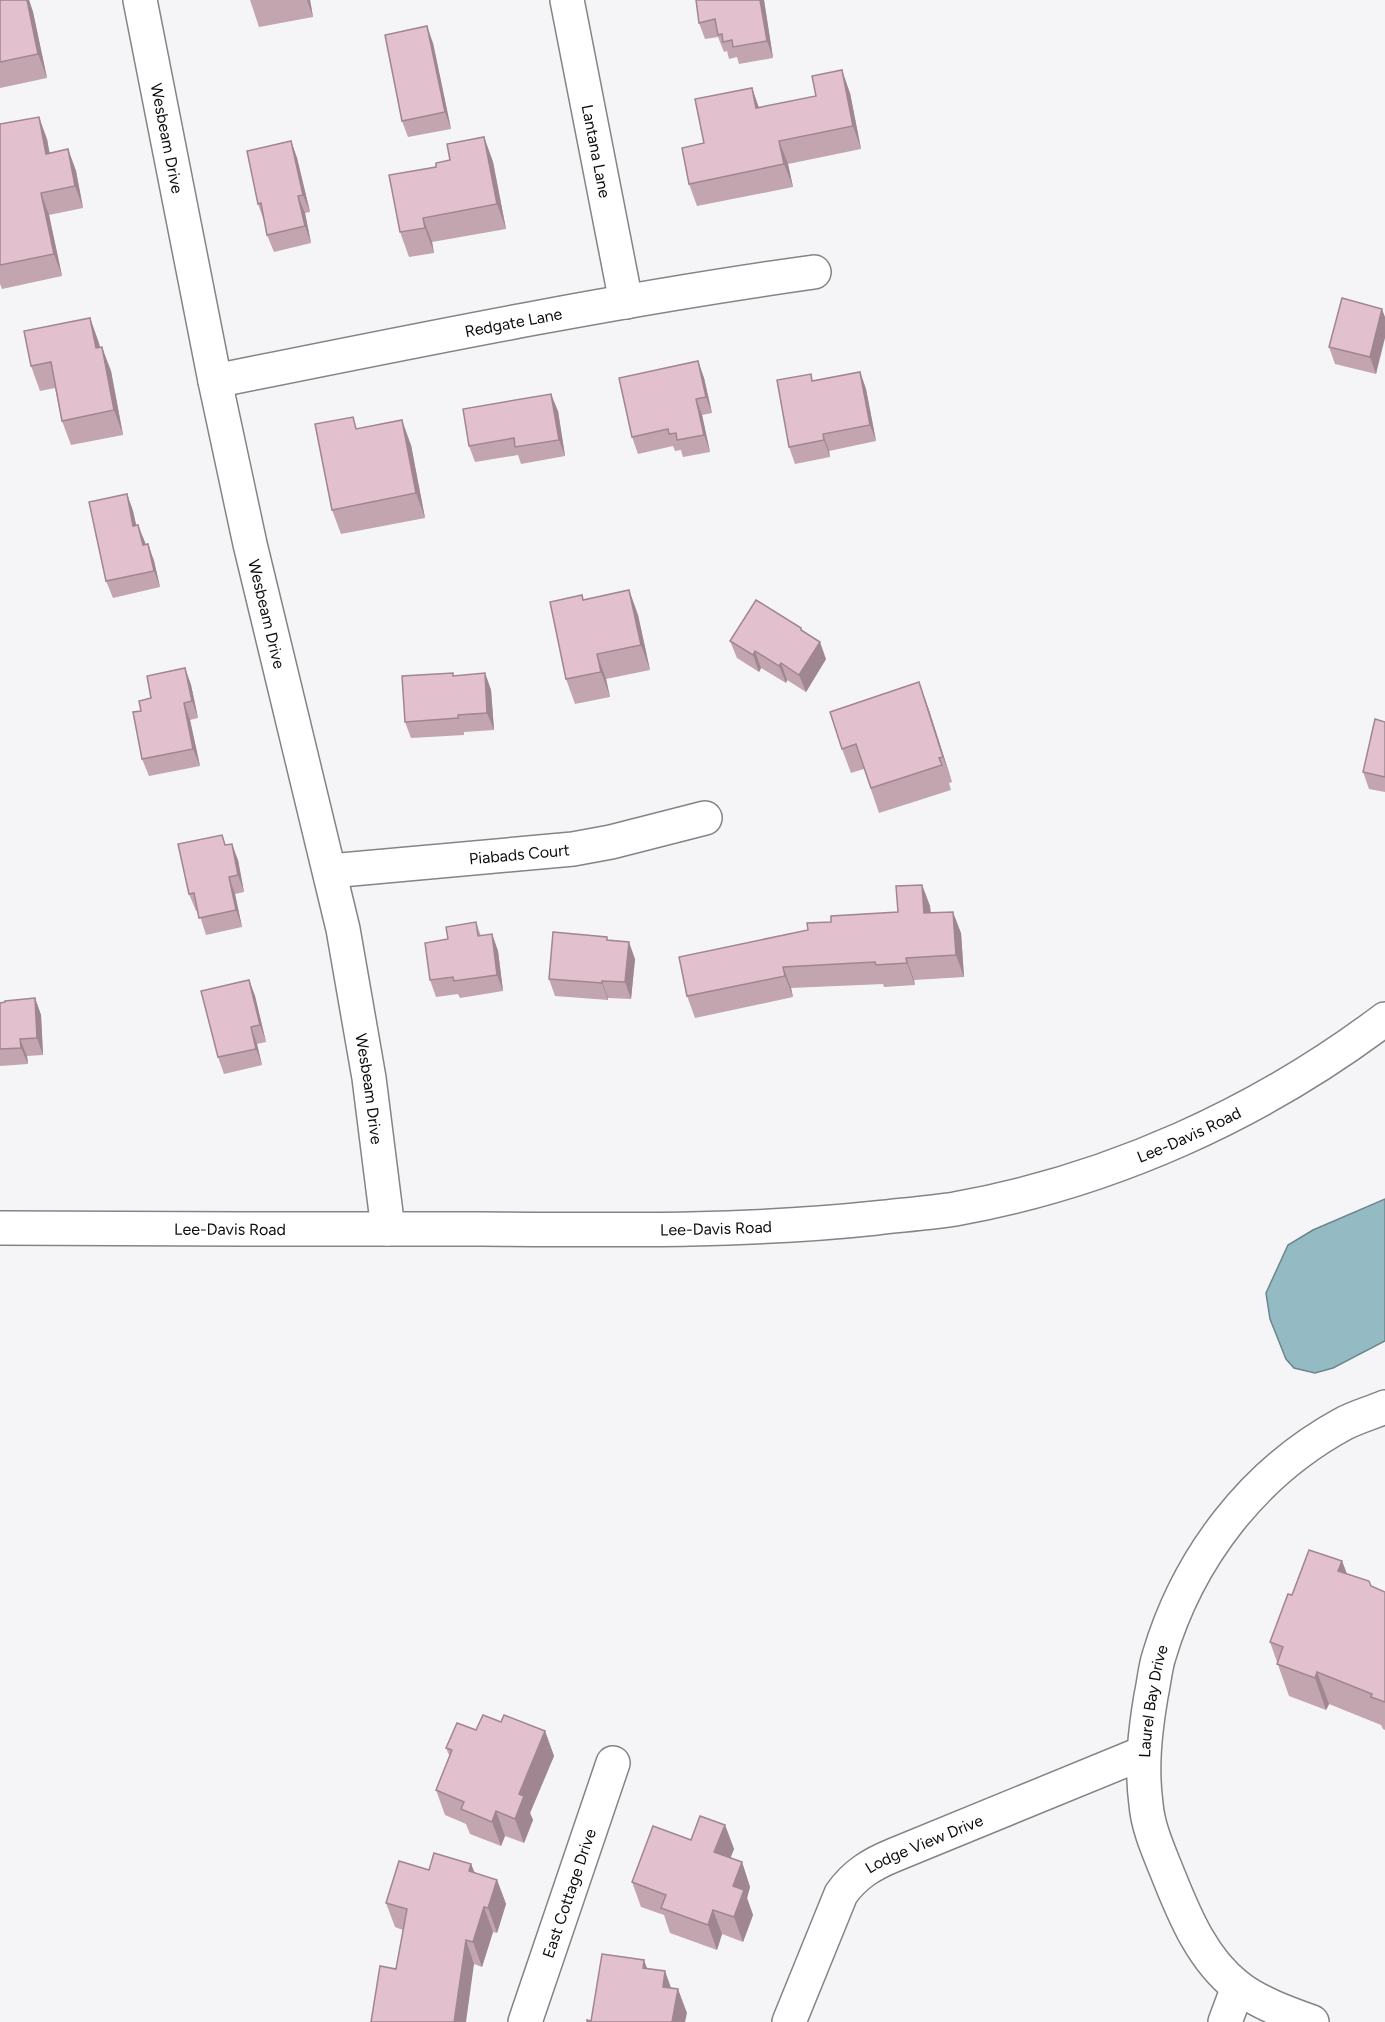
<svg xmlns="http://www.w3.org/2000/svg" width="1385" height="2022" font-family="Figtree,sans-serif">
<rect width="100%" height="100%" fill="#f5f5f7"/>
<!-- water -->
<path fill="#94bac4" stroke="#6b868d" stroke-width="1.5" d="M1385,1199V1341L1333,1368L1315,1373L1294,1368L1286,1359L1270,1319L1266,1293L1288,1245L1313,1230Z"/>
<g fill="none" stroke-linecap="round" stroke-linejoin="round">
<!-- minor casing -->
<g stroke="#848486" stroke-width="36">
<g id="minor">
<path id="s1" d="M140,0L215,381L250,544L343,929L369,1078L388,1229"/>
<path id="s2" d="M567,0L626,302"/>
<path id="s3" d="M215,381C414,341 613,300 814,272"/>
<path id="s4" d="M330,871L573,849L611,842L705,818"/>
<path id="s5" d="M525,2022L613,1763"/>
<path id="s6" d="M789,2022L841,1894C855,1874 872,1864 894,1855L1143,1753"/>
<path d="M1225,2022L1238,1987"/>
<path id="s7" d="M1312,2022C1287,2013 1259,2003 1238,1987C1203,1960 1185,1917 1169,1877C1160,1854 1148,1829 1146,1804C1141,1767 1145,1732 1151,1696C1154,1683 1155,1668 1159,1656C1188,1558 1253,1473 1343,1424C1356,1417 1371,1413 1385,1407"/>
</g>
</g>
<!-- major casing -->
<g stroke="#848486" stroke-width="36">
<g id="major">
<path id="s8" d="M0,1228C161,1229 321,1229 482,1229C613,1230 745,1232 876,1218C902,1215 929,1213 955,1209C1111,1181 1259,1114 1385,1019"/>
</g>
</g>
<!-- minor -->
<use href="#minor" stroke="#fff" stroke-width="33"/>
<!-- major -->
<use href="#major" stroke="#fff" stroke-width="33"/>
</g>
<!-- wall -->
<g fill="#c3a5b0">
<path d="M0,0H29L33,12L47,78L0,88Z"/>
<path d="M250,0H310L313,17L259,27Z"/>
<path d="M764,0L773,58L739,64L737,57L729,59L727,51L724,52L718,37L705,39L699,23Z"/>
<path d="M433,43L451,129L408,137L402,121Z"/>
<path d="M752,88L759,108L850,93L861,149L788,164L793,187L697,206L689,184L704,143Z"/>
<path d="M484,137L493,162L506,229L432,242L434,253L409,257L400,232L436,167L450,160Z"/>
<path d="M47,139L49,153L68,149L76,171L83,208L49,215L62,276L2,289L0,284V222Z"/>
<path d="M291,141L297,158L310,212L305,213L311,243L274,252L267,235L264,221L258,204Z"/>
<path d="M1385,317L1376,374L1335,364L1329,347Z"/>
<path d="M90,318L100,347L111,371L123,435L71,445L62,421L55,388L40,391L31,366Z"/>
<path d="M698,361L704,378L712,413L702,415L710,452L683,457L681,450L675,451L673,446L638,454L632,437Z"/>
<path d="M860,372L866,389L876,441L829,451L830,457L795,464L789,447Z"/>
<path d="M558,411L565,456L521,464L518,455L475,462L469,446Z"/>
<path d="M358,429L411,445L425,518L341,534L332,510Z"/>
<path d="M127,494L133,511L136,525L145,544H148L154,561L160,587L113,598L106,581Z"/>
<path d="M629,590L638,615L650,670L606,679L610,697L575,704L566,679L583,600Z"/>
<path d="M801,628L802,631L826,659L806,692L787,680L786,683L761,668L759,672L737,658L730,641Z"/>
<path d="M185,668L191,685L198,718L190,720L200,766L149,776L142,759L151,698Z"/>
<path d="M485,673L491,690L494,730L464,732V735L411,738L405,722L454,676Z"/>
<path d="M928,707L952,782L949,783L951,790L879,813L864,769L851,773L842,749Z"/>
<path d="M1385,722V792L1369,789L1363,772Z"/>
<path d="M226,845L238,860L244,892L235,894L242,927L206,935L198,910L196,911L189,894Z"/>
<path d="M922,885L930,906L931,913L961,933L964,977L914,980L915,985L884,987L883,984L791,988L793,997L695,1018L687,996L808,930L898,912Z"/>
<path d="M476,922L481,936L492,934L498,951L503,991L460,998L458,994L436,997L430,980L448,939Z"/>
<path d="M609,941L635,959L631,999L608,998V1000L555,996L549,979Z"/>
<path d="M249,980L255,996L266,1042L257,1044L262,1065L224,1074L218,1057Z"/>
<path d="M35,998L41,1015L43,1055L27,1056L28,1064L0,1066V1003Z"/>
<path d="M1342,1561L1347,1574L1371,1586L1385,1592V1730L1383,1729L1381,1725L1329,1704L1326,1710L1289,1696L1270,1642L1292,1595Z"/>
<path d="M501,1722L545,1731L554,1756L530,1813L533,1820L524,1843L505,1836L501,1846L470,1834L466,1824L445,1815L436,1790L450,1757L446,1748L476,1730Z"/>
<path d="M725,1825L734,1849L730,1858L742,1862L750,1887L747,1898L753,1915L743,1942L722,1934L717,1950L670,1933L664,1915L641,1907L632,1882L691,1840Z"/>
<path d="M471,1864L475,1873L497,1880L506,1904L497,1933L493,1932L482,1967L474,1964L396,1969L403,1930L395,1927L386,1903L429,1870Z"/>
</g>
<!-- shaded-wall -->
<g fill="#9f8690">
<path d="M25,0H29L33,12L47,78L38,54Z"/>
<path d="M307,0H310L313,17Z"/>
<path d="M760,0H764L773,58L767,41Z"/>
<path d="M427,26L433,43L451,129L445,112Z"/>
<path d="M842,70L850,93L861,149L853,126Z"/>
<path d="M752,88L760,111L756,108Z"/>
<path d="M39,117L47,139L54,176L46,154Z"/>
<path d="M484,137L493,162L506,229L497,204Z"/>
<path d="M291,141L297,158L310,212L303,195Z"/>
<path d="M779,141L788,164L793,187L784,164Z"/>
<path d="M68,149L76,171L83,208L75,186Z"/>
<path d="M41,193L49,215L62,276L54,254Z"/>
<path d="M298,196L305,213L311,243L305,226Z"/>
<path d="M423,218L432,242L434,253L425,228Z"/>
<path d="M1382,309L1385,317V338L1376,374L1370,357Z"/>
<path d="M90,318L99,343L105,372L96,348Z"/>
<path d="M102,347L111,371L123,435L114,410Z"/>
<path d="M698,361L704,378L712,413L706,397Z"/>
<path d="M860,372L866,389L876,441L870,425Z"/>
<path d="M551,394L558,411L565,456L559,440Z"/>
<path d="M696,399L702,415L710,452L704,435Z"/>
<path d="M402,420L411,445L425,518L416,493Z"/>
<path d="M823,434L829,451L830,457L824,440Z"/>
<path d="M127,494L133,511L140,542L133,526Z"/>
<path d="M138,525L145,542L149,562L143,545Z"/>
<path d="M148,544L154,561L160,587L154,571Z"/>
<path d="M629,590L638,615L650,670L641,645Z"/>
<path d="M820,642L826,659L806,692L799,675Z"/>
<path d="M755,651L761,668L759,672L753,655Z"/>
<path d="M597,654L606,679L610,697L601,672Z"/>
<path d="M781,663L787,680L786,683L779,666Z"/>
<path d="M185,668L191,685L198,718L192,701Z"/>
<path d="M485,673L491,690L494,730L487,713Z"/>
<path d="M919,682L928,707L952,782L943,757Z"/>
<path d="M184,703L190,720L200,766L193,749Z"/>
<path d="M232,844L238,860L244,892L238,875Z"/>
<path d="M229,877L235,894L242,927L236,910Z"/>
<path d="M922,885L930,906L932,935L924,913Z"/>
<path d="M953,912L961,933L964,977L956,955Z"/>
<path d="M492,934L498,951L503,991L497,975Z"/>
<path d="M629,942L635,959L631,999L625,982Z"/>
<path d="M906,958L914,980L915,985L907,963Z"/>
<path d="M783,967L791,988L793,997L785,976Z"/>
<path d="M249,980L255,996L266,1042L260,1025Z"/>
<path d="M602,981L608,998V1000L602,983Z"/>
<path d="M35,998L41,1015L43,1055L37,1038Z"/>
<path d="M251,1027L257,1044L262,1065L256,1049Z"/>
<path d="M20,1039L27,1056L28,1064L21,1048Z"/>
<path d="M1342,1561L1354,1593L1338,1571Z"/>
<path d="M1317,1672L1329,1704L1326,1710L1315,1678Z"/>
<path d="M545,1731L554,1756L530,1813L533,1820L524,1843L515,1819L519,1794Z"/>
<path d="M496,1811L505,1836L501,1846L492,1822Z"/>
<path d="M725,1825L734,1849L723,1877L714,1852Z"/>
<path d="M742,1862L750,1887L747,1898L753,1915L743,1942L734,1917L733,1886Z"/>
<path d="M471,1864L480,1888L469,1871Z"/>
<path d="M497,1880L506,1904L497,1933L488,1908Z"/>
<path d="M484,1907L493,1932L482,1967L473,1942Z"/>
<path d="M713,1910L722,1934L717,1950L708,1925Z"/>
<path d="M466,1940L474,1964L466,2022H454Z"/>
<path d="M644,1960L653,1984L643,1968Z"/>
<path d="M665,1971L674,1996L663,1987Z"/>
<path d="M678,1989L687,2013L685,2022H672Z"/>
</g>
<!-- building -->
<g fill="#e3c0cd" stroke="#9f8690" stroke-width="1.5">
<path d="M0,0H27L38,54L0,62Z"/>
<path d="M696,0H760L767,41L733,47L732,40L723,42L722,34L718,35L715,19L699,23Z"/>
<path d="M427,26L445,112L402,121L385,35Z"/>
<path d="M842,70L853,126L779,141L784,164L689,184L682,148L704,143L695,99L752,88L756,108L816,96L812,76Z"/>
<path d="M39,117L46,154L68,149L75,186L41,193L54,254L0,265V124Z"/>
<path d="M484,137L497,204L423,218L425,228L400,232L389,175L436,167V163L450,160L447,144Z"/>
<path d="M291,141L303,195L298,196L305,226L267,235L261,203L258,204L247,151Z"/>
<path d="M1342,298L1382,309L1370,357L1329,347Z"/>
<path d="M90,318L96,348L102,347L114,410L62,421L51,362L31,366L24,331Z"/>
<path d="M698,361L706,397L696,399L704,435L677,440L676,433L669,434L668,429L632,437L619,378Z"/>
<path d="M860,372L870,425L823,434L824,440L789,447L777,380L811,374L812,381Z"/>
<path d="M551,394L559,440L515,447L514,438L469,446L463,409Z"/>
<path d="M353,417L356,429L402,420L416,493L332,510L315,424Z"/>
<path d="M127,494L133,526L138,525L143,545L148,544L154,571L106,581L89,502Z"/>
<path d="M629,590L641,645L597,654L601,672L566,679L550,602L582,595L583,600Z"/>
<path d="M756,600L801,628V630L820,642L799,675L781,663L779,666L755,651L753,655L730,641Z"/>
<path d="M185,668L192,701L184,703L193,749L142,759L133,712L141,711L139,701L151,698L147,676Z"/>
<path d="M453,673V676L485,673L487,713L458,715V718L405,722L402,676Z"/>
<path d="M919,682L943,757L939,758L942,765L871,788L856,744L842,749L830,712Z"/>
<path d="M1375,719L1385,722V777L1363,772Z"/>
<path d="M222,835L225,845L232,844L238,875L229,877L236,910L199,918L194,893L189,894L178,844Z"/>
<path d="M922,885L924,913L953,912L956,955L906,958L907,963L876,965L875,962L783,967L785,976L687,996L679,957L808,930L807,923L831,922V916L898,912L896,886Z"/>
<path d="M476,922L478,936L492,934L497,975L454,981L453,977L430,980L425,943L448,939L446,927Z"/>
<path d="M553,932L607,937V940L629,942L625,982L602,981V983L549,979Z"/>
<path d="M249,980L260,1025L251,1027L256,1049L218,1057L201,991Z"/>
<path d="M35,998L37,1038L20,1039L21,1048L0,1049V1003L5,1002V1001Z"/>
<path d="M1309,1550L1342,1561L1338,1571L1369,1581L1371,1586L1385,1592V1702L1371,1697L1372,1694L1317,1672L1315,1678L1277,1664L1283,1647L1270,1642L1288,1594L1292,1595Z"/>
<path d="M483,1715L501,1722L504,1715L545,1731L519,1794L524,1796L515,1819L496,1811L492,1822L461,1809L464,1802L436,1790L452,1750L446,1748L457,1723L476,1730Z"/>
<path d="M700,1816L725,1825L714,1852L742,1862L733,1886L744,1890L734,1917L713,1910L708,1925L661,1908L666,1895L632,1882L653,1826L691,1840Z"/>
<path d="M434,1853L471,1864L469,1871L497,1880L488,1908L484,1907L473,1942L466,1940L454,2022H371L380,1966L396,1969L407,1909L386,1903L399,1861L429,1870Z"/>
<path d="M602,1954L644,1960L643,1968L665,1971L663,1987L678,1989L672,2022H587V2020L591,2021Z"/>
</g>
<g text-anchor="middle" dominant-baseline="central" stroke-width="4.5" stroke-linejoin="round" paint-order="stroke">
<!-- street labels -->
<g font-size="16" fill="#0c0c0d" stroke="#fff">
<text stroke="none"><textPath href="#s1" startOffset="141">Wesbeam Drive</textPath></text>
<text stroke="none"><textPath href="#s2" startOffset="154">Lantana Lane</textPath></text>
<text stroke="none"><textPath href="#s3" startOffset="304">Redgate Lane</textPath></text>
<text stroke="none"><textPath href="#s1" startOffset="627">Wesbeam Drive</textPath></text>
<text stroke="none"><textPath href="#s4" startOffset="190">Piabads Court</textPath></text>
<text stroke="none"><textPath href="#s1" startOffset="1113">Wesbeam Drive</textPath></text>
<text stroke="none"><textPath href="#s8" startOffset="1202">Lee-Davis Road</textPath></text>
<text stroke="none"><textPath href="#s8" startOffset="716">Lee-Davis Road</textPath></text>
<text stroke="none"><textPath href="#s8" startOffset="230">Lee-Davis Road</textPath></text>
<text stroke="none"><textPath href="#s7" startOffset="394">Laurel Bay Drive</textPath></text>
<text stroke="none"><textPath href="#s6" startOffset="237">Lodge View Drive</textPath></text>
<text stroke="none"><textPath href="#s5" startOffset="136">East Cottage Drive</textPath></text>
</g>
</g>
</svg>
